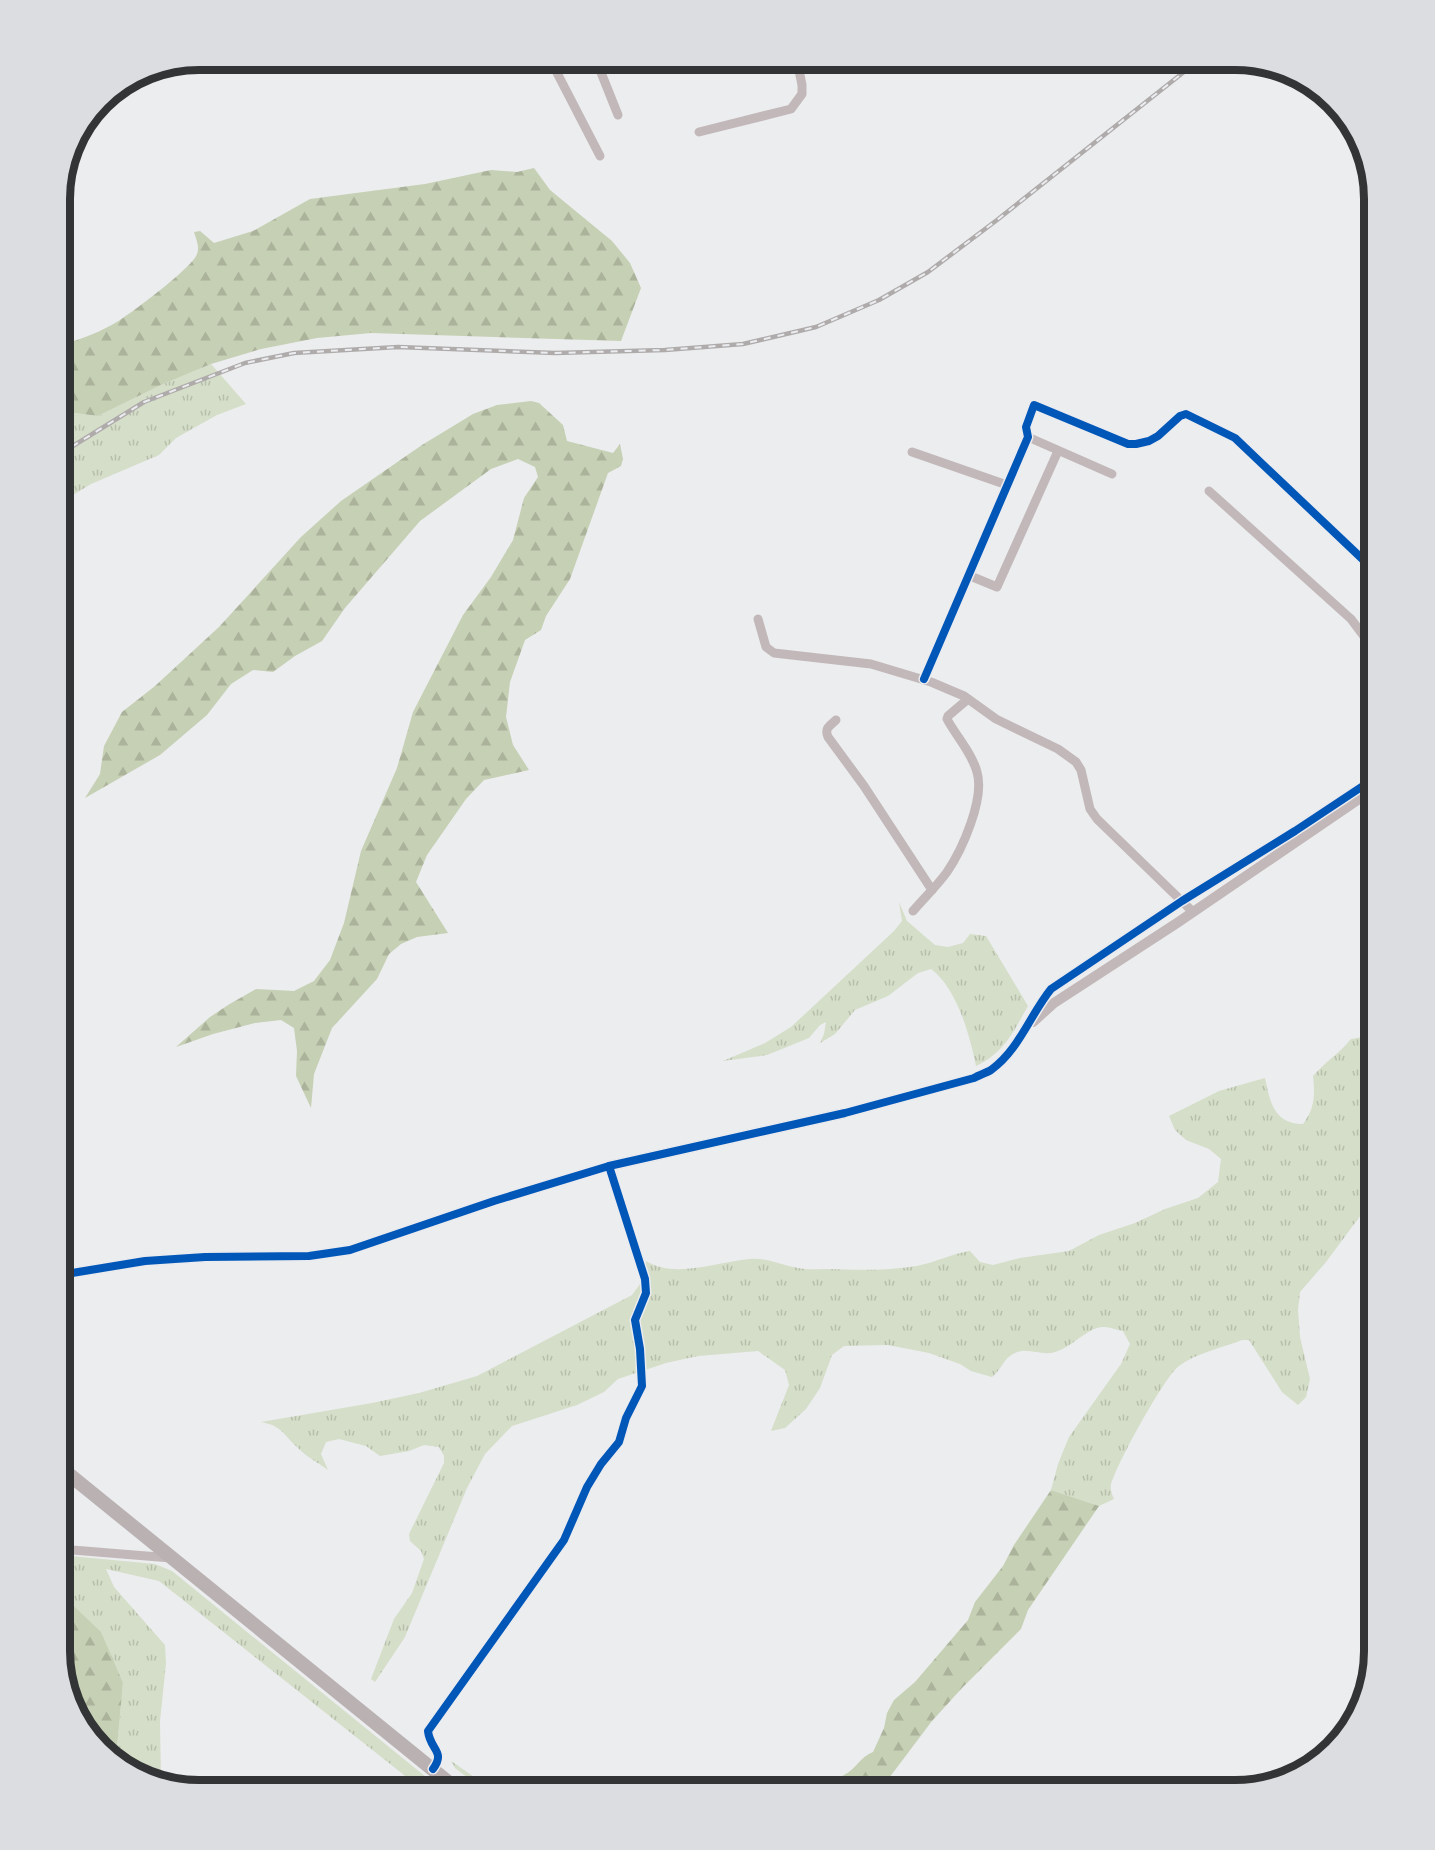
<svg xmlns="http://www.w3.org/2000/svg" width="1435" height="1850" font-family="'DM Sans',sans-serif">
<defs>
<pattern id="grass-tufts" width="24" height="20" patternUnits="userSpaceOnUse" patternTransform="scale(1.5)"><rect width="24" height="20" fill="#d5dec8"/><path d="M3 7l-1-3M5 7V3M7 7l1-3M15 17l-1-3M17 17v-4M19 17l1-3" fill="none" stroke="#b7bfac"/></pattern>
<pattern id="forest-firs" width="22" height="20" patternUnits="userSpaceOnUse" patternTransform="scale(1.5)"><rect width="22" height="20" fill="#c6d0b4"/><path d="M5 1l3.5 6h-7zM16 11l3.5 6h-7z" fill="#abb39b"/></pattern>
</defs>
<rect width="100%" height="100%" fill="#ecedef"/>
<!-- grass -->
<g fill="url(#grass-tufts)">
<path d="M211,364L246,404L217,415L176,438L159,455L91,484L60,503V411L98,416L161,385Z"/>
<path d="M899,902L907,921L935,945L948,947L963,943L970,934L986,936L1028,1006C1013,1032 1005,1052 976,1066C970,1036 957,988 931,969L918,973L888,996L855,1010L835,1034L820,1043L824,1034L826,1022L820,1025L809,1038L767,1055L723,1061L765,1043L791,1027L894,931L902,921Z"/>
<path d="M1375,1035V1196L1326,1262L1300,1292L1298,1310L1300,1337L1310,1379L1306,1397L1298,1405L1282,1392L1249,1340H1242C1222,1348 1196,1353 1179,1366C1164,1377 1115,1467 1111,1485C1110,1490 1112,1494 1114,1499L1099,1506L1051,1490L1058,1464L1069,1437L1121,1364L1130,1344L1123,1331C1117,1330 1110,1327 1104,1327C1089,1326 1071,1348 1055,1352C1040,1357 1025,1344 1010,1356C1003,1361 1000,1371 992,1377L971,1371L960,1364L929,1353L888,1345L844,1346L832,1355L820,1388L806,1409L785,1428L771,1431L789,1385L785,1370L758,1351L698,1356L666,1363L618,1379L604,1392L577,1405L512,1426L485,1454L467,1488L405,1637L375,1682L371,1679L394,1619L412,1593L424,1559L421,1551L410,1541L409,1534L444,1463V1456L439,1447L424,1445L409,1451L380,1456L366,1446L339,1439L326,1442L321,1454L328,1470C317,1462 305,1456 296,1446C282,1433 282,1426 261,1422L372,1403L419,1393L477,1376L632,1295L640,1284L646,1261C674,1279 718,1262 749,1259C766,1257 781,1265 798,1268C807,1270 817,1269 826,1269C855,1270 888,1271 917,1266C936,1262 951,1254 970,1251L980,1262L993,1265L1020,1258L1069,1251L1099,1235L1135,1223L1165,1209L1198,1198L1218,1182L1221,1159L1209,1149L1186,1140L1175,1130L1169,1116L1219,1091L1265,1078C1270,1102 1274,1124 1303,1124C1315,1108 1315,1095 1313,1076C1325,1062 1340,1053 1351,1039Z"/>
<path d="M60,1555L155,1564L172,1571L442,1790H423L159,1581L106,1569L114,1587L165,1645L166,1663L160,1721L161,1780L130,1771L116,1758L123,1683L60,1593Z"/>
<path d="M451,1761L493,1790H484L455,1768Z"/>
</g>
<!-- forest -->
<g fill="url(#forest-firs)">
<path d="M534,168L550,190L612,241L630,263L641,288L621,341L371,333L317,338L261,349L211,364L161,385L98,416L60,411V345C80,340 103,331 120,320C134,311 193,267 197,254C200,247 196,239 194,232L200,231L214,243L253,231L310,199L425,184L491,170L517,172Z"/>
<path d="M531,401L539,403L563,425L567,441L613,453L620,444L623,459L621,466L608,473L570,579L546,616L541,630L525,640L510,682L506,717L513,745L529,770L484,780L466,799L427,855L416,882L448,933L417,937L401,944L389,954L377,979L332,1028L314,1074L311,1108L296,1076L297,1051L294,1028L281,1020L255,1023L213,1034L176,1047L210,1017L228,1005L256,989L294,991L314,981L330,960L344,923L361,851L397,768L413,712L463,615L491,577L513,540L524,498L538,477L535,467L518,459L491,469L420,521L345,608L322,641L295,656L273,672L253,670L231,684L207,715L160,755L85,798L100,774L104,746L122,712L155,686L219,627L301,537L341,501L422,445L473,414L497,405Z"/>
<path d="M1051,1490L1099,1506L1028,1610L1021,1629L962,1688L932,1721L880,1790H809C821,1782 833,1782 844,1775C856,1769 861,1756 873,1752L884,1728L887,1713L894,1700L915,1682L968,1620L975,1602L1003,1566L1014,1545Z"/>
<path d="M60,1593L101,1632L123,1683L116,1758L83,1728L60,1650Z"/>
</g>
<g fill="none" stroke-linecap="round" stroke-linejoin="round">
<!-- minor -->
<g stroke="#c2b8b9" stroke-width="9">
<path d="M571,60L556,64L554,67L600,156"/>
<path d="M596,60L618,115"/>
<path d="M699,132L791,109L802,94V85L797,60"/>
<path d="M1028,437L1112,474"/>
<path d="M912,452L1007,485"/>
<path d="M1209,491L1351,619L1375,651"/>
<path d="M968,575L997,587L1058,451"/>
<path d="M758,619L766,647L774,653L871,664L931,682L964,696L996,719L1058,749L1076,762L1081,770L1090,809L1097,819L1193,912"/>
<path d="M924,679L1028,437L1026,427L1034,405L1128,444H1136L1149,441L1158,436L1180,416L1186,414L1235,438L1375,571"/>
<path d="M836,720C830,726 824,728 828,737L864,786L932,890"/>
<path d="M913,911C924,898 937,886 947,872C962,850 985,799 977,772C972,753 956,736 947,719L948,716L968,699"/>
<path d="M60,1549L171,1558"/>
<path d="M433,1769C446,1751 430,1750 428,1731L564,1540L587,1487L601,1464L619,1442L626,1418L642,1386L640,1349L635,1320L646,1293L645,1279L609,1166"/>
</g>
<!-- tertiary -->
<g stroke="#c2b8b9" stroke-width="10">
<path d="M1033,1022L1054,1003L1177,923L1375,788"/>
<path d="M60,1275L145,1261L205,1257L309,1256L350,1250L494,1201L609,1166L845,1113L974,1078C979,1075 986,1073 991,1070C1019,1050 1030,1015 1051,989L1182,901L1295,831L1375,778"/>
</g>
<!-- primary -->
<path stroke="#bab1b2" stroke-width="14" d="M60,1467L458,1790"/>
<!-- rail casing -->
<g stroke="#afabab" stroke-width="4.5">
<path id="rail" d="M60,454L144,402L245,363L294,353L398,347L555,353L665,350L743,344L816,327L879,300L928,272L997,220L1199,60"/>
</g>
<!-- rail -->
<use href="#rail" stroke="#ebecf0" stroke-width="2" stroke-dasharray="7" stroke-linecap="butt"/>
<!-- cycleway casing -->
<g stroke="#ebecf0" stroke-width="11">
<g id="cycleway">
<path d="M924,679L1028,437L1026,427L1034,405L1128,444H1136L1149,441L1158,436L1180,416L1186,414L1235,438L1375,571"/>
<path d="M60,1275L145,1261L205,1257L309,1256L350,1250L494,1201L609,1166L845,1113L974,1078C979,1075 986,1073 991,1070C1019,1050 1030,1015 1051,989L1182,901L1295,831L1375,778"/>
<path d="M433,1769C446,1751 430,1750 428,1731L564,1540L587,1487L601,1464L619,1442L626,1418L642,1386L640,1349L635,1320L646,1293L645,1279L609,1166"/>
</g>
</g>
<!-- cycleway -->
<use href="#cycleway" stroke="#0057b8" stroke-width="8"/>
</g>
<!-- crop -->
<path d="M0 0H1435V1850H0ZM199 70H1235A129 129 0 0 1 1364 199V1651A129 129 0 0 1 1235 1780H199A129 129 0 0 1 70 1651V199A129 129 0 0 1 199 70Z" fill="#dcdde1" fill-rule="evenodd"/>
<path fill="none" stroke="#333435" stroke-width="8" d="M199 70H1235A129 129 0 0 1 1364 199V1651A129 129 0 0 1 1235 1780H199A129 129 0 0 1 70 1651V199A129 129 0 0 1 199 70Z"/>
</svg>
